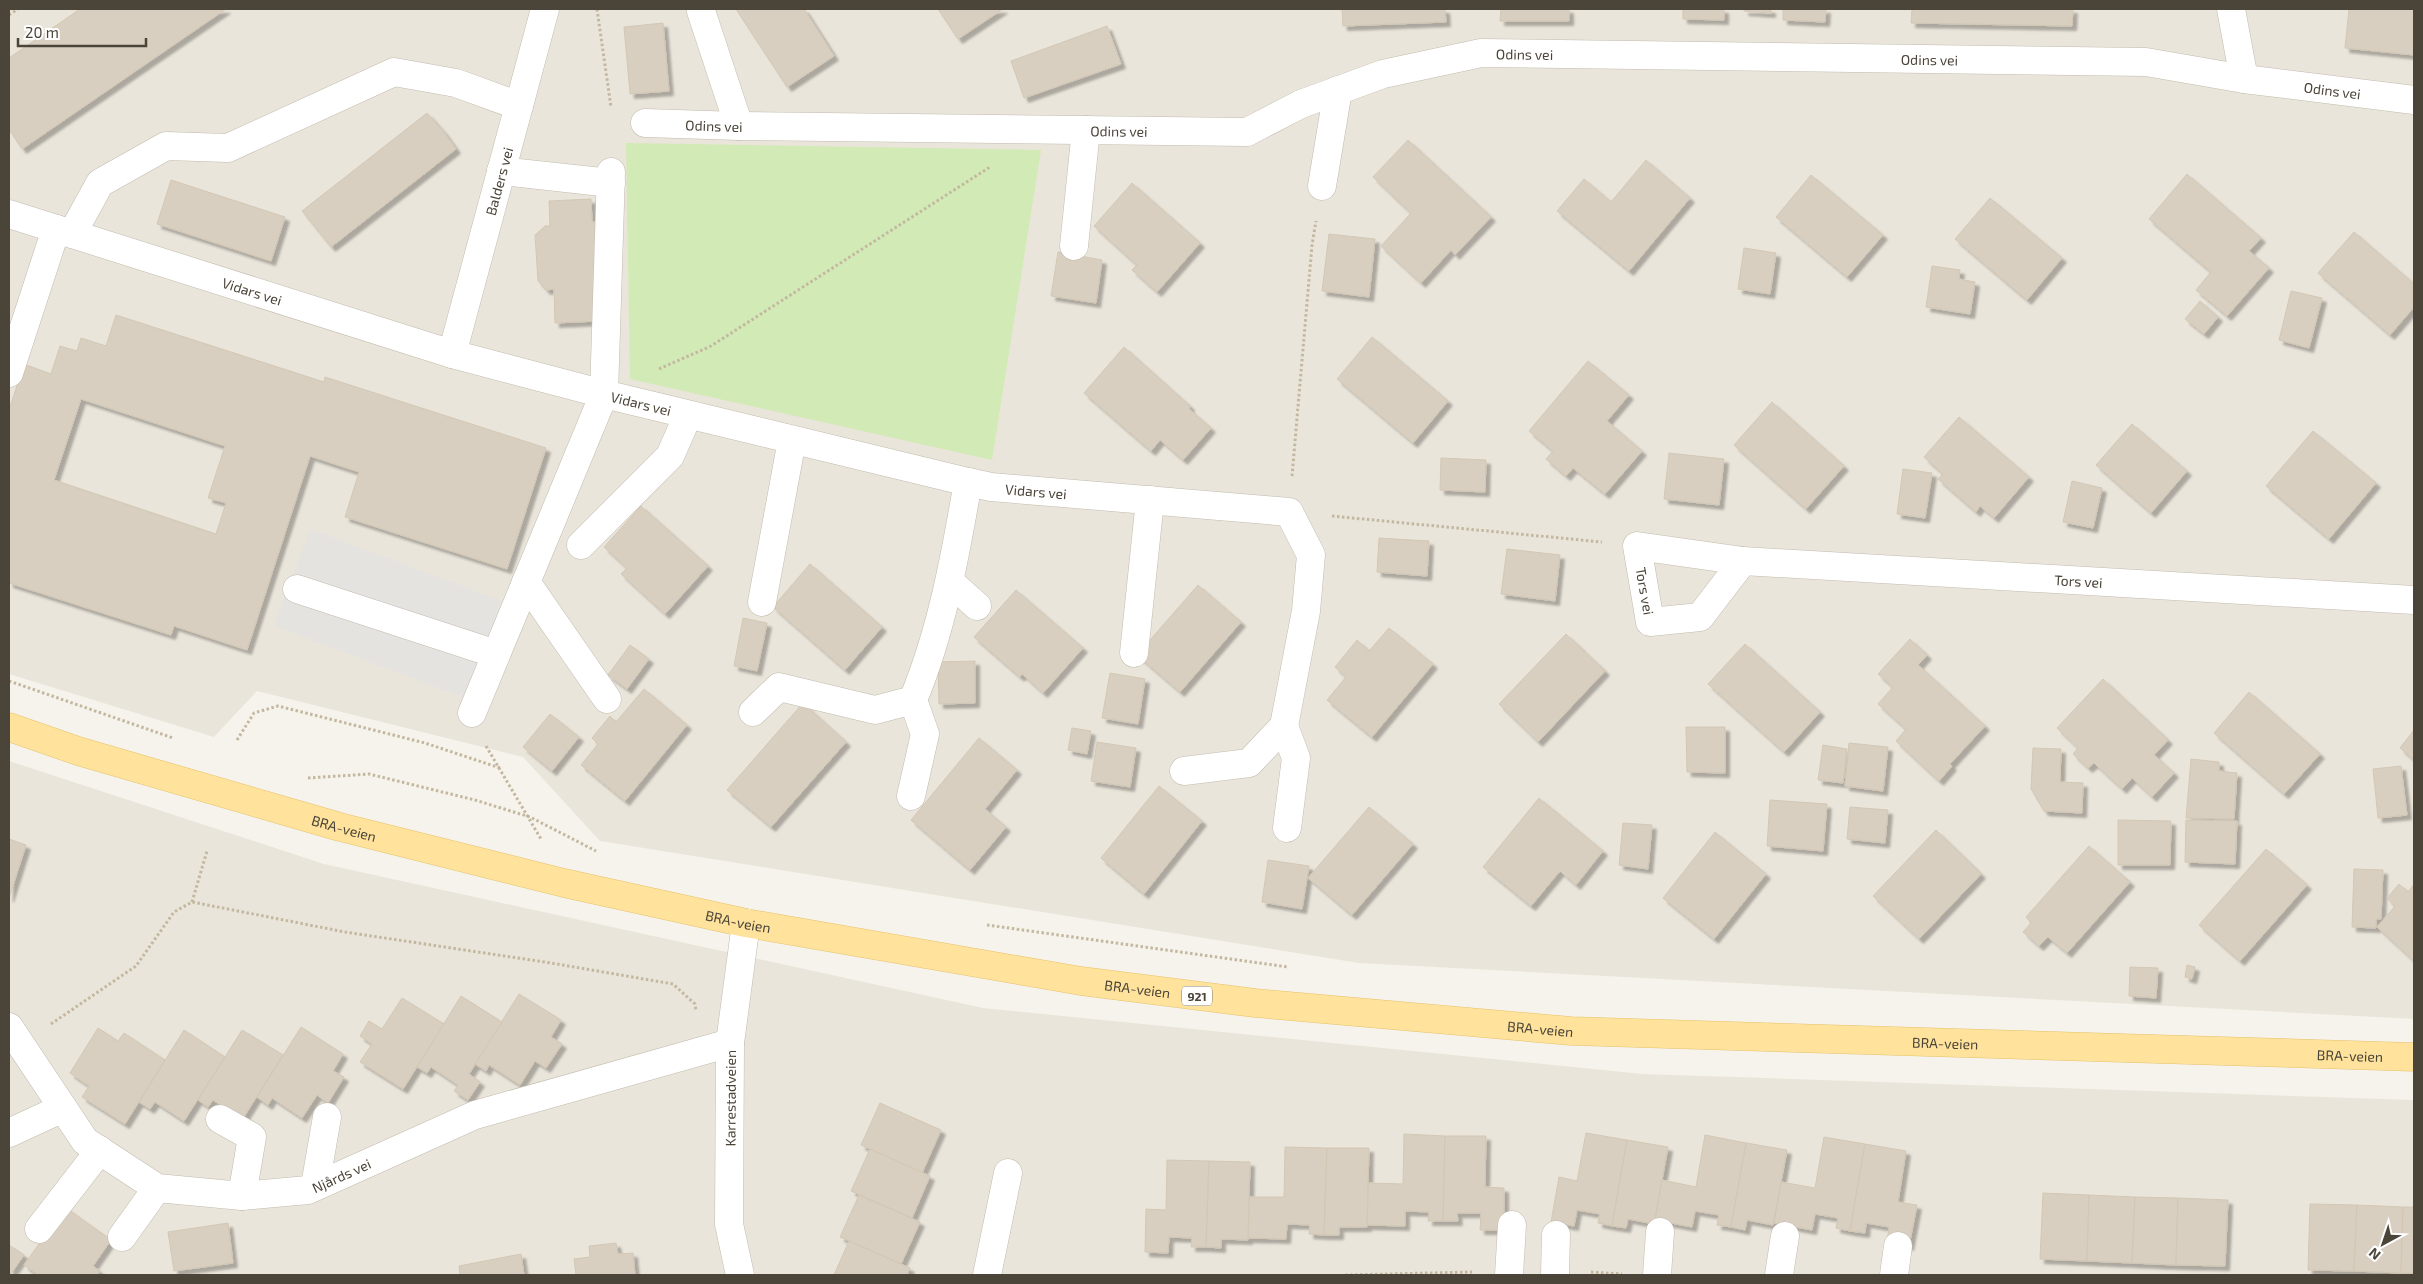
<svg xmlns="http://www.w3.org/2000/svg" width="2423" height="1284" font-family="'Exo 2',sans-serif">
<defs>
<filter id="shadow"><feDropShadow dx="4.5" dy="4.5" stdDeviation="1" flood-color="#0004"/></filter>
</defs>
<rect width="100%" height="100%" fill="#f6f3ec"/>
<!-- residential -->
<g fill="#eae5da">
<path d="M9,9H2414V1019L1359,963L600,841L523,757L257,691L214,737L9,674Z"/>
<path d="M9,761L324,864L983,1008L1643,1074L2414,1100V1275H9Z"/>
</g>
<!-- green -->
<path fill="#d2eab5" d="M626,143L1041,150L992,460L630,379Z"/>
<!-- parking -->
<path fill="#e5e3e0" d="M310,529L502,601L465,698L274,626Z"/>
<!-- building -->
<g fill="#d8cfc1" stroke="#d3c7b4" fill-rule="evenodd" filter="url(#shadow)">
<path d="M80,9H226L22,149L9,129V58Z"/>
<path d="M736,9H804L834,56L787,87Z"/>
<path d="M938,9H1003L958,39Z"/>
<path d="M1342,9H1445L1446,22L1343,26Z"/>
<path d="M1501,9H1569V21H1500Z"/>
<path d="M1683,9H1724V20L1683,19Z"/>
<path d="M1744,9H1771V13L1744,11Z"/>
<path d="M1783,9H1826L1825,22L1783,20Z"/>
<path d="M1912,9H2073L2072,26L1911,23Z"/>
<path d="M2349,9H2414V55L2345,48Z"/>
<path d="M663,23L669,91L630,94L624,27Z"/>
<path d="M1107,26L1121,64L1024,98L1011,61Z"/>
<path d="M427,113L443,131L456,149L331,247L302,211Z"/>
<path d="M1408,140L1491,217L1455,255L1451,250L1421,283L1381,246L1411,213L1373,177Z"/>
<path d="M1646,160L1690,198L1629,271L1557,211L1584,179L1611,202Z"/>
<path d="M2187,174L2261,238L2249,251L2269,268L2227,316L2196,290L2211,272L2149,219Z"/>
<path d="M1811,175L1883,235L1847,277L1776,217Z"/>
<path d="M171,180L285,217L271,261L157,224Z"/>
<path d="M1132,183L1200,243L1157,292L1132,270L1137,265L1094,226Z"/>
<path d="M1990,198L2062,258L2027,300L1955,239Z"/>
<path d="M591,199L592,222H595L598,321L555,323L554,289L546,290L538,281L535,235L545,226H550L549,201Z"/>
<path d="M2354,232L2414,284V307L2390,335L2318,273Z"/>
<path d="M1329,234L1375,239L1369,297L1322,291Z"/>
<path d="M1744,248L1776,253L1770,294L1738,289Z"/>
<path d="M1058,252L1102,260L1096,303L1051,296Z"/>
<path d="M1932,266L1960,270L1959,279L1975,282L1970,314L1926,307Z"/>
<path d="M2291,291L2322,298L2309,348L2279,340Z"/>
<path d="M2200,301L2218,317L2204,334L2185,319Z"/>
<path d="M116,315L324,382L325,377L546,448L507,569L345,517L359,472L310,456L247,650L174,626L171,635L9,583V410L24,364L51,374L60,346L77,351L81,338L106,346ZM81,399L225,446L208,498L226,503L216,534L54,480Z"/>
<path d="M1372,337L1448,401L1413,443L1337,379Z"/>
<path d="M1124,347L1190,406L1189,409L1211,428L1183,460L1160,440L1151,451L1084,393Z"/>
<path d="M1588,361L1629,395L1607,421L1642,451L1605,494L1573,468L1566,476L1546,459L1553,451L1529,431Z"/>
<path d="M1772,402L1844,466L1806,509L1734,445Z"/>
<path d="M1959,417L2029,477L1994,518L1980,506L1976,512L1938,479L1943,474L1924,457Z"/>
<path d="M2132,424L2187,471L2151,513L2096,465Z"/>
<path d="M2313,431L2376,483L2329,539L2266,486Z"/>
<path d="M1669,453L1724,459L1719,505L1664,499Z"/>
<path d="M1441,458L1486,460L1485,492L1440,490Z"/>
<path d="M1903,469L1932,473L1925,518L1897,514Z"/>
<path d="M2072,481L2102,488L2093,528L2063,522Z"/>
<path d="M641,506L708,566L665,614L621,574L627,568L604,547Z"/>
<path d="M1379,538L1429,541L1427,576L1377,572Z"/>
<path d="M1507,549L1560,555L1555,601L1501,594Z"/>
<path d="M810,564L882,627L845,670L773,607Z"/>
<path d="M1198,585L1241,622L1180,692L1137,655Z"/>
<path d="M1016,590L1083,648L1043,693L1022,674L1020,677L974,637Z"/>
<path d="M743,618L767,623L757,671L734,666Z"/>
<path d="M1389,628L1433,664L1372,737L1327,700L1346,677L1335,667L1357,640L1369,651Z"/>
<path d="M1566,634L1605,671L1538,742L1499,704Z"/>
<path d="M1910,639L1927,655L1918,665L1985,726L1950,764L1952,766L1939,781L1896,741L1906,729L1878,704L1893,687L1878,674Z"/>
<path d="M1745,644L1820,712L1784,752L1708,684Z"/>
<path d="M630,645L649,659L627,689L608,675Z"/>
<path d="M975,661V703L939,704L938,662Z"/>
<path d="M1110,673L1145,679L1138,724L1102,718Z"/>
<path d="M2103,679L2168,740L2154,755L2174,773L2152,797L2132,778L2122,789L2094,763L2088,768L2073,754L2078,748L2057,728Z"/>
<path d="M644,689L687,725L625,801L581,765L598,744L592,738L610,716L616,722Z"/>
<path d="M2249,692L2320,754L2284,794L2214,733Z"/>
<path d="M803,703L846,742L771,827L727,790Z"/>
<path d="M550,714L579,737L552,771L523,747Z"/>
<path d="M1686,727H1725V773L1687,772Z"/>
<path d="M1072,728L1091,731L1087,754L1068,750Z"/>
<path d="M2414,730V760L2400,748Z"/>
<path d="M979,738L1017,770L985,809L1006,827L970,870L911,820Z"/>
<path d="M1097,742L1136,748L1130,787L1091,781Z"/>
<path d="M1849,743L1888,747L1883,791L1845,786Z"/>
<path d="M1823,745L1847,749L1843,783L1818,780Z"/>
<path d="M2033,748L2061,749L2060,782L2083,783L2082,813L2044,811L2031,789Z"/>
<path d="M2191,759L2219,762V771L2237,773L2234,819L2186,818Z"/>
<path d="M2401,766L2407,815L2378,818L2373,769Z"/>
<path d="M1159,786L1202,821L1144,894L1101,858Z"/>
<path d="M1539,798L1603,851L1576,885L1560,871L1531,906L1483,867Z"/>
<path d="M1770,800L1827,804L1823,851L1767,846Z"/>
<path d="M1369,807L1413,844L1352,915L1308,878Z"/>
<path d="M1850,807L1888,810L1885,843L1847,839Z"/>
<path d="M2118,820L2171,821L2170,865H2118Z"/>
<path d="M2186,820L2237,821L2235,864L2185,862Z"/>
<path d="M1623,823L1652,825L1648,869L1619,865Z"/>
<path d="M1936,830L1981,874L1919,939L1873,896Z"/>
<path d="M1715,832L1766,874L1714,939L1663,898Z"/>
<path d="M9,839L26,845L9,898Z"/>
<path d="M2089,846L2130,882L2067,953L2048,937L2039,946L2023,932L2031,923L2026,917Z"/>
<path d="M2266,849L2307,885L2240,961L2199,925Z"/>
<path d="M1268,860L1309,866L1302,909L1262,902Z"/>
<path d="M2354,869L2383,870L2381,919H2376V928L2352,927Z"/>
<path d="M2399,884L2408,892L2414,884V961L2377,927L2395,906L2387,898Z"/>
<path d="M2187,965L2195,967L2192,979L2185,977Z"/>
<path d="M2130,967L2158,968L2156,998L2129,996Z"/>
<path d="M519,994L561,1020L551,1037L562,1044L546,1068L535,1061L520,1085L489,1065L486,1071L475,1064Z"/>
<path d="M461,996L502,1022L469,1074L480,1082L468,1100L454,1091L458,1085L431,1067L427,1073L417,1067Z"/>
<path d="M402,998L444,1024L403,1089L360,1062L372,1044L360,1036L369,1021L382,1029Z"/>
<path d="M301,1027L343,1054L333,1071L344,1077L328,1103L317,1095L302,1118L272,1098L268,1105L257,1097Z"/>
<path d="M98,1028L118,1041L124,1033L165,1060L125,1124L82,1097L89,1086L70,1073Z"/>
<path d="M184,1030L225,1057L184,1121L155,1102L150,1109L139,1102Z"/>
<path d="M242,1030L283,1055L242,1120L213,1100L208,1107L198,1100Z"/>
<path d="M880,1103L941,1130L922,1173L861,1145Z"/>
<path d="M1586,1133L1627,1140L1612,1226L1598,1223L1600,1214L1577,1210L1574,1226L1551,1222L1559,1177L1577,1181Z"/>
<path d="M1404,1134L1445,1136L1443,1221H1428L1429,1212L1405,1211V1226L1367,1225L1368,1183L1403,1184Z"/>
<path d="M1705,1135L1746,1143L1731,1227L1717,1225L1719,1215L1695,1211L1692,1227L1655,1220L1662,1180L1696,1187Z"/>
<path d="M1445,1136H1486L1485,1187L1504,1188V1230H1480L1481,1213H1457L1458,1221H1443Z"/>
<path d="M1824,1137L1865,1144L1850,1231L1836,1228L1838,1218L1815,1214L1812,1230L1774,1223L1781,1182L1815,1188Z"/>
<path d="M1627,1140L1668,1147L1654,1224L1628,1219L1626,1228L1612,1226Z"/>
<path d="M1746,1143L1787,1150L1773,1225L1747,1220L1745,1230L1731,1227Z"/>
<path d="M1865,1144L1906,1151L1898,1202L1917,1205L1909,1246L1887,1242L1889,1227L1866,1223L1865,1233L1850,1231Z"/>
<path d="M1285,1147L1327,1148L1324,1235L1309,1234L1310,1225L1287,1224L1286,1239L1248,1238L1249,1197H1284Z"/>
<path d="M1327,1148H1369L1367,1227H1339V1235H1324Z"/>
<path d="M870,1149L930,1176L912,1218L851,1191Z"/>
<path d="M1167,1160L1209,1161L1206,1247H1191L1192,1238L1169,1237L1168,1253L1145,1252L1146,1209L1166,1210Z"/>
<path d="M1209,1161L1250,1162L1248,1240L1221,1239V1248L1206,1247Z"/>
<path d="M2043,1193L2089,1195L2087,1261L2040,1259Z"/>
<path d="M859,1195L920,1222L901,1264L840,1237Z"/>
<path d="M2089,1195L2135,1197L2132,1263L2087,1261Z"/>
<path d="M2135,1197L2178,1198L2176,1265L2132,1263Z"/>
<path d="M2178,1198L2228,1200L2225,1266L2176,1265Z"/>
<path d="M2310,1204L2357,1205L2354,1271L2308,1270Z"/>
<path d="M2357,1205L2403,1207L2401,1273L2354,1271Z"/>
<path d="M65,1207L111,1240L93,1266L100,1271L97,1275H38L24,1265Z"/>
<path d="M2403,1207H2414V1273H2401Z"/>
<path d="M228,1223L233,1263L174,1271L168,1232Z"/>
<path d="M849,1241L910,1268L907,1275H834Z"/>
<path d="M616,1243L618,1254L633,1253L635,1275H576L574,1259L590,1257L589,1246Z"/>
<path d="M9,1245L24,1255L10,1275H9Z"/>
<path d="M521,1254L524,1275H460L459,1266Z"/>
</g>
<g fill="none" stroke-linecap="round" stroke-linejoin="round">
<!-- minor casing -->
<g stroke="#c2bbae" stroke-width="29">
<g id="minor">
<path d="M2231,9L2244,79"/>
<path d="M701,11L739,126"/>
<path id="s1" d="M645,123L739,126L1247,132L1301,104L1383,74L1481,53L2146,62L2244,79L2414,100"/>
<path d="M501,171L611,183"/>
<path d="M1322,186L1338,90"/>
<path id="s2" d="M9,214L452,354L604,394L968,482L991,487L1289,512L1311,555L1306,611L1284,726L1249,763L1184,771"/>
<path d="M72,234L100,183L166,146L228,148L394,72L456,83L519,106"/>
<path d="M1074,246L1086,130"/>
<path id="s3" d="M452,354L545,9"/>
<path d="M9,373L56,229"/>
<path d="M581,545L670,456L688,415"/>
<path d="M1637,546L1743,561L1700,617L1650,622Z"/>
<path id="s4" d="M1743,561L2414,600"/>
<path d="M526,582L607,699"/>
<path d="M950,582L977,606"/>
<path d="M297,589L496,654"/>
<path d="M762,602L792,440"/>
<path d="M1134,653L1150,500"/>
<path d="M753,712L779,687L875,710L913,700C942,630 955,557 968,482"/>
<path d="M472,713L604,394L611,172"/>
<path d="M1284,726L1296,758L1287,828"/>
<path d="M911,796L925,734L913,700"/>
<path id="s5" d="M9,1027L85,1141L157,1188L242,1196L308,1190L475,1115L730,1043"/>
<path d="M220,1119L252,1137L242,1196"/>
<path d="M9,1133L63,1108"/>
<path d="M315,1186L327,1117"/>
<path d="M39,1229L100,1150"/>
<path d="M122,1237L157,1188"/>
<path id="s6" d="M740,1275L729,1224L730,1043L746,923"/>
<path d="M987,1275L1008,1173"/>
<path d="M1509,1275L1512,1225"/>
<path d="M1555,1275L1556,1235"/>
<path d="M1657,1275L1660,1232"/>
<path d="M1779,1275L1785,1236"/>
<path d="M1894,1275L1898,1246"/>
</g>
</g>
<!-- major casing -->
<g stroke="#e6c16a" stroke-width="29">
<g id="major">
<path id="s7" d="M9,727L78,751L340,827L564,883L746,923L1081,981L1255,1003L1571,1031L2414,1057"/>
</g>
</g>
<!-- path -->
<g stroke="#c4b79f" stroke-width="3" stroke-dasharray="2.5 2.5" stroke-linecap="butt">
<path d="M597,9L611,107"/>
<path d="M9,15L18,9"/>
<path d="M659,369L711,346L990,167"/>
<path d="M1292,476L1312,245L1316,221"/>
<path d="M1332,516L1602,542"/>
<path d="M9,681L173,738"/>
<path d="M237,740L254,713L278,706L425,743L500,768"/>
<path d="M486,746L541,839"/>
<path d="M308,778L369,774L475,800L530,817L596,851"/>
<path d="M192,902L207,851"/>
<path d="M987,925L1288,967"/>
<path d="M51,1024L136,966L174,912L192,902L345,932L551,963L673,984L695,1004L696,1011"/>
<path d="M1591,1272L1622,1274"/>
<path d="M1345,1275L1472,1272"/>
</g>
<!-- minor -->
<use href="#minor" stroke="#fff" stroke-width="28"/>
<!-- major -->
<use href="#major" stroke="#ffe39c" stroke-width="28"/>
</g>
<g text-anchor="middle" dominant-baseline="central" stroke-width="5" stroke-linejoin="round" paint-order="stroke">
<!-- shield labels -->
<rect fill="#fff" stroke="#817c74" stroke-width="1" x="1182" y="986.5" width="30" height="19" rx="4"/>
<g font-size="12" font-weight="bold" fill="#4b4439">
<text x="1197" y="996">921</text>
</g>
<!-- street labels -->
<g font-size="14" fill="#4b4439" stroke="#fff">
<text stroke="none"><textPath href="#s1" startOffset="894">Odins vei</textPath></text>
<text stroke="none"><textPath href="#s1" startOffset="1299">Odins vei</textPath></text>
<text stroke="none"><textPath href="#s1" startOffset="1704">Odins vei</textPath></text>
<text stroke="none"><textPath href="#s1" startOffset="69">Odins vei</textPath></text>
<text stroke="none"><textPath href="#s1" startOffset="474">Odins vei</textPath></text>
<text stroke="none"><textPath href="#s3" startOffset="179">Balders vei</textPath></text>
<text stroke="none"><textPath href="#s2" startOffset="255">Vidars vei</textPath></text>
<text stroke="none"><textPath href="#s2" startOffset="660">Vidars vei</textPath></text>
<text stroke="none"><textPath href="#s2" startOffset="1065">Vidars vei</textPath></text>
<text stroke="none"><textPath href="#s4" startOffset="336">Tors vei</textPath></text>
<text transform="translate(1645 591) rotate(80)">Tors vei</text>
<text stroke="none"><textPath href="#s7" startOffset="350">BRA-veien</textPath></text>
<text stroke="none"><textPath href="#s7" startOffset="755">BRA-veien</textPath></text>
<text stroke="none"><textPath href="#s7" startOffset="1160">BRA-veien</textPath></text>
<text stroke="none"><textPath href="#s7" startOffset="1565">BRA-veien</textPath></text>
<text stroke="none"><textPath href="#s7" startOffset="1970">BRA-veien</textPath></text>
<text stroke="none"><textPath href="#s7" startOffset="2375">BRA-veien</textPath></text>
<text stroke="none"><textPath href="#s6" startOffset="178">Karrestadveien</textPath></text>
<text stroke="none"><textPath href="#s5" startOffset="411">Njårds vei</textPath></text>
</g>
</g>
<!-- border -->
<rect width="2423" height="1284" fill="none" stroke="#4b4439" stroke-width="20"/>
<!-- north arrow -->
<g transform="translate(2383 1244) rotate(220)" stroke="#ffffff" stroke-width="4" paint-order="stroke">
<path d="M0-4L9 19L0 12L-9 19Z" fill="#4b4439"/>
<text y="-8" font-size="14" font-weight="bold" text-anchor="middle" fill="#4b4439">N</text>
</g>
<!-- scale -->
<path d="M18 38v8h128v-8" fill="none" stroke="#4b4439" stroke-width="2.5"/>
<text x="25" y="38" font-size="15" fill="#4b4439" stroke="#ffffff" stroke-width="4" paint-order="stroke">20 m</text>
</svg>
